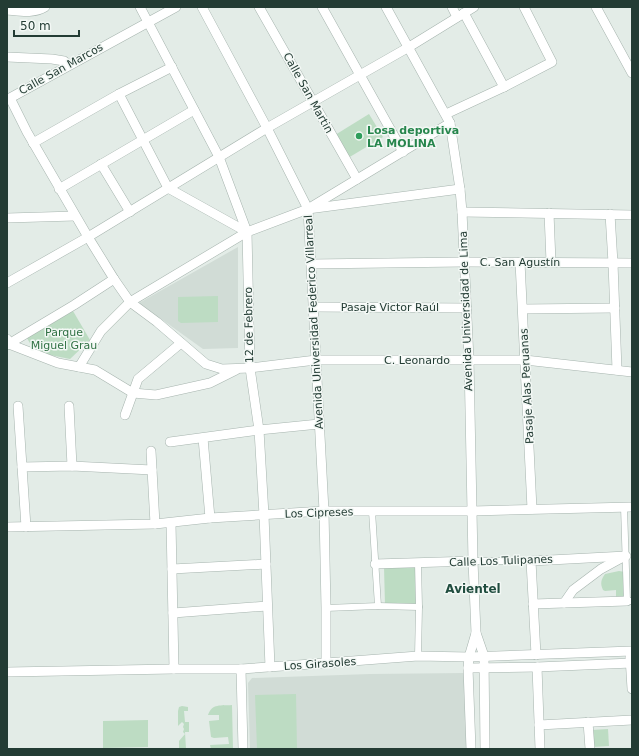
<svg xmlns="http://www.w3.org/2000/svg" width="639" height="756" font-family="'DejaVu Sans',sans-serif">
<rect width="100%" height="100%" fill="#e3ece7"/>
<!-- built -->
<g fill="#d1dcd6">
<path d="M238,247V348L203,349L139,303Z"/>
<path d="M464,673L467,749H250L248,683L252,678L370,674Z"/>
</g>
<!-- green -->
<g fill="#bddcc3">
<path d="M369,114L383,137L348,158L335,135Z"/>
<path d="M218,296V322L181,323L178,321V297Z"/>
<path d="M73,311L90,340L70,359L35,352L27,338Z"/>
<path d="M384,567H416V604L385,605Z"/>
<path d="M619,571L625,572L626,600H616V590L605,591L603,590C600,583 601,580 605,574Z"/>
<path d="M296,694L297,749H257L255,695Z"/>
<path d="M232,705L233,749H211L210,745L229,744L228,737L214,738L211,737L209,721L219,720V715H208C212,703 221,706 232,705Z"/>
<path d="M182,706L188,707V711H184L185,722H189V732H185L186,749H179V741L185,734L183,732L184,729L183,727L184,724L182,722L178,726V711L179,707Z"/>
<path d="M148,720V747L103,748V721Z"/>
<path d="M608,729L609,746L593,747L592,730Z"/>
</g>
<g fill="none" stroke-linecap="round" stroke-linejoin="round">
<!-- pedestrian casing -->
<g stroke="#a6b4ae" stroke-width="7">
<g id="pedestrian">
<path d="M624,507L627,601H632"/>
<path d="M372,511L378,606"/>
<path d="M473,561H531"/>
<path d="M326,608L378,606L419,607"/>
<path d="M418,656L419,607L418,563"/>
</g>
</g>
<!-- minor casing -->
<g stroke="#a6b4ae" stroke-width="10">
<g id="minor">
<path d="M140,7L219,157L247,232L250,368L259,430L264,515L270,667"/>
<path d="M176,7L10,98L27,132L88,237L114,279L130,302L157,322L206,364L222,369L250,368L316,360H525L632,372"/>
<path d="M202,7L267,128L308,209L324,511L326,608V663"/>
<path d="M259,7L357,179"/>
<path d="M322,7L403,152"/>
<path d="M386,7L450,123L460,189L462,212L469,360L473,561L476,633L484,656L485,749"/>
<path d="M452,7L457,17"/>
<path d="M596,7L632,73"/>
<path d="M7,10C19,11 34,14 45,7"/>
<path d="M464,13L504,87"/>
<path d="M7,57L52,59L64,61L69,65"/>
<path d="M119,94L168,188L247,232"/>
<path d="M446,114L504,87L552,62L524,7"/>
<path d="M33,143L119,94L172,67"/>
<path d="M101,164L130,212"/>
<path d="M59,189L194,110"/>
<path d="M311,207L450,123"/>
<path d="M462,212L632,215"/>
<path d="M549,213L551,262"/>
<path d="M610,214L613,263L617,370"/>
<path d="M7,218L75,216"/>
<path d="M520,262L532,509"/>
<path d="M311,264L464,262L632,263"/>
<path d="M7,283L88,237L267,128L409,47L474,7"/>
<path d="M313,307L467,308"/>
<path d="M523,309L615,308"/>
<path d="M7,339L9,344L58,363L95,370L133,393L156,395L210,383L236,370"/>
<path d="M7,345L74,305L114,279"/>
<path d="M79,367L101,331L130,302L247,232L308,209L460,189"/>
<path d="M18,406L26,527"/>
<path d="M69,406L72,466"/>
<path d="M125,415L138,379L181,343"/>
<path d="M203,438L210,518"/>
<path d="M170,442L259,430L319,424"/>
<path d="M151,451L155,524"/>
<path d="M22,467L72,466L152,470"/>
<path d="M171,523L174,669"/>
<path d="M7,527L155,524L210,518L324,511H472L632,507"/>
<path d="M375,564L473,561"/>
<path d="M172,569L266,564"/>
<path d="M564,603L573,590L601,569L623,557"/>
<path d="M533,604L627,601"/>
<path d="M173,613L267,606"/>
<path d="M536,655L531,561L626,556"/>
<path d="M630,657L632,689"/>
<path d="M537,667L540,749"/>
<path d="M468,668L537,667L632,663"/>
<path d="M241,669L243,749"/>
<path d="M7,672L174,669H241L326,663L418,656L469,657L632,651"/>
<path d="M588,722L590,749"/>
<path d="M539,725L632,720"/>
<path d="M471,749L468,668L469,657L476,633"/>
</g>
</g>
<!-- pedestrian -->
<use href="#pedestrian" stroke="#fff" stroke-width="6"/>
<!-- minor -->
<use href="#minor" stroke="#fff" stroke-width="9"/>
</g>
<!-- markers -->
<circle fill="#2e9e5b" stroke="#f3f8f5" stroke-width="1.5" cx="359" cy="136" r="4"/>
<g text-anchor="middle" dominant-baseline="central" stroke-width="3" stroke-linejoin="round" paint-order="stroke">
<!-- street labels -->
<g font-size="11" fill="#233c34" stroke="#f3f8f5">
<text transform="translate(61 69) rotate(-29)">Calle San Marcos</text>
<text transform="translate(308 93) rotate(61)">Calle San Martin</text>
<text x="520" y="262">C. San Agustín</text>
<text x="390" y="307">Pasaje Victor Raúl</text>
<text transform="translate(466 311) rotate(-92)">Avenida Universidad de Lima</text>
<text transform="translate(314 322) rotate(-93)">Avenida Universidad Federico Villarreal</text>
<text transform="translate(249 325) rotate(-91)">12 de Febrero</text>
<text x="417" y="360">C. Leonardo</text>
<text transform="translate(527 386) rotate(-93)">Pasaje Alas Peruanas</text>
<text transform="translate(319 513) rotate(-2)">Los Cipreses</text>
<text transform="translate(501 561) rotate(-2)">Calle Los Tulipanes</text>
<text transform="translate(320 664) rotate(-4)">Los Girasoles</text>
</g>
<!-- leisure labels -->
<g font-size="11" font-weight="bold" fill="#27864d" stroke="#f3f8f5" text-anchor="start">
<text x="367" y="130">Losa deportiva<tspan x="367" dy="13">LA MOLINA</tspan></text>
</g>
<!-- park labels -->
<g font-size="11" fill="#307144" stroke="#f3f8f5">
<text x="64" y="332">Parque<tspan x="64" dy="13">Miguel Grau</tspan></text>
</g>
<!-- neighbourhood labels -->
<g font-size="12" font-weight="bold" fill="#204d3f" stroke="#f3f8f5">
<text x="473" y="589">Avientel</text>
</g>
</g>
<!-- border -->
<rect width="639" height="756" fill="none" stroke="#233c34" stroke-width="16"/>
<!-- scale -->
<path d="M14 30v6h65v-6" fill="none" stroke="#233c34" stroke-width="2"/>
<text x="20" y="30" font-size="12" fill="#233c34" stroke="#f3f8f5" stroke-width="3" paint-order="stroke">50 m</text>
</svg>
